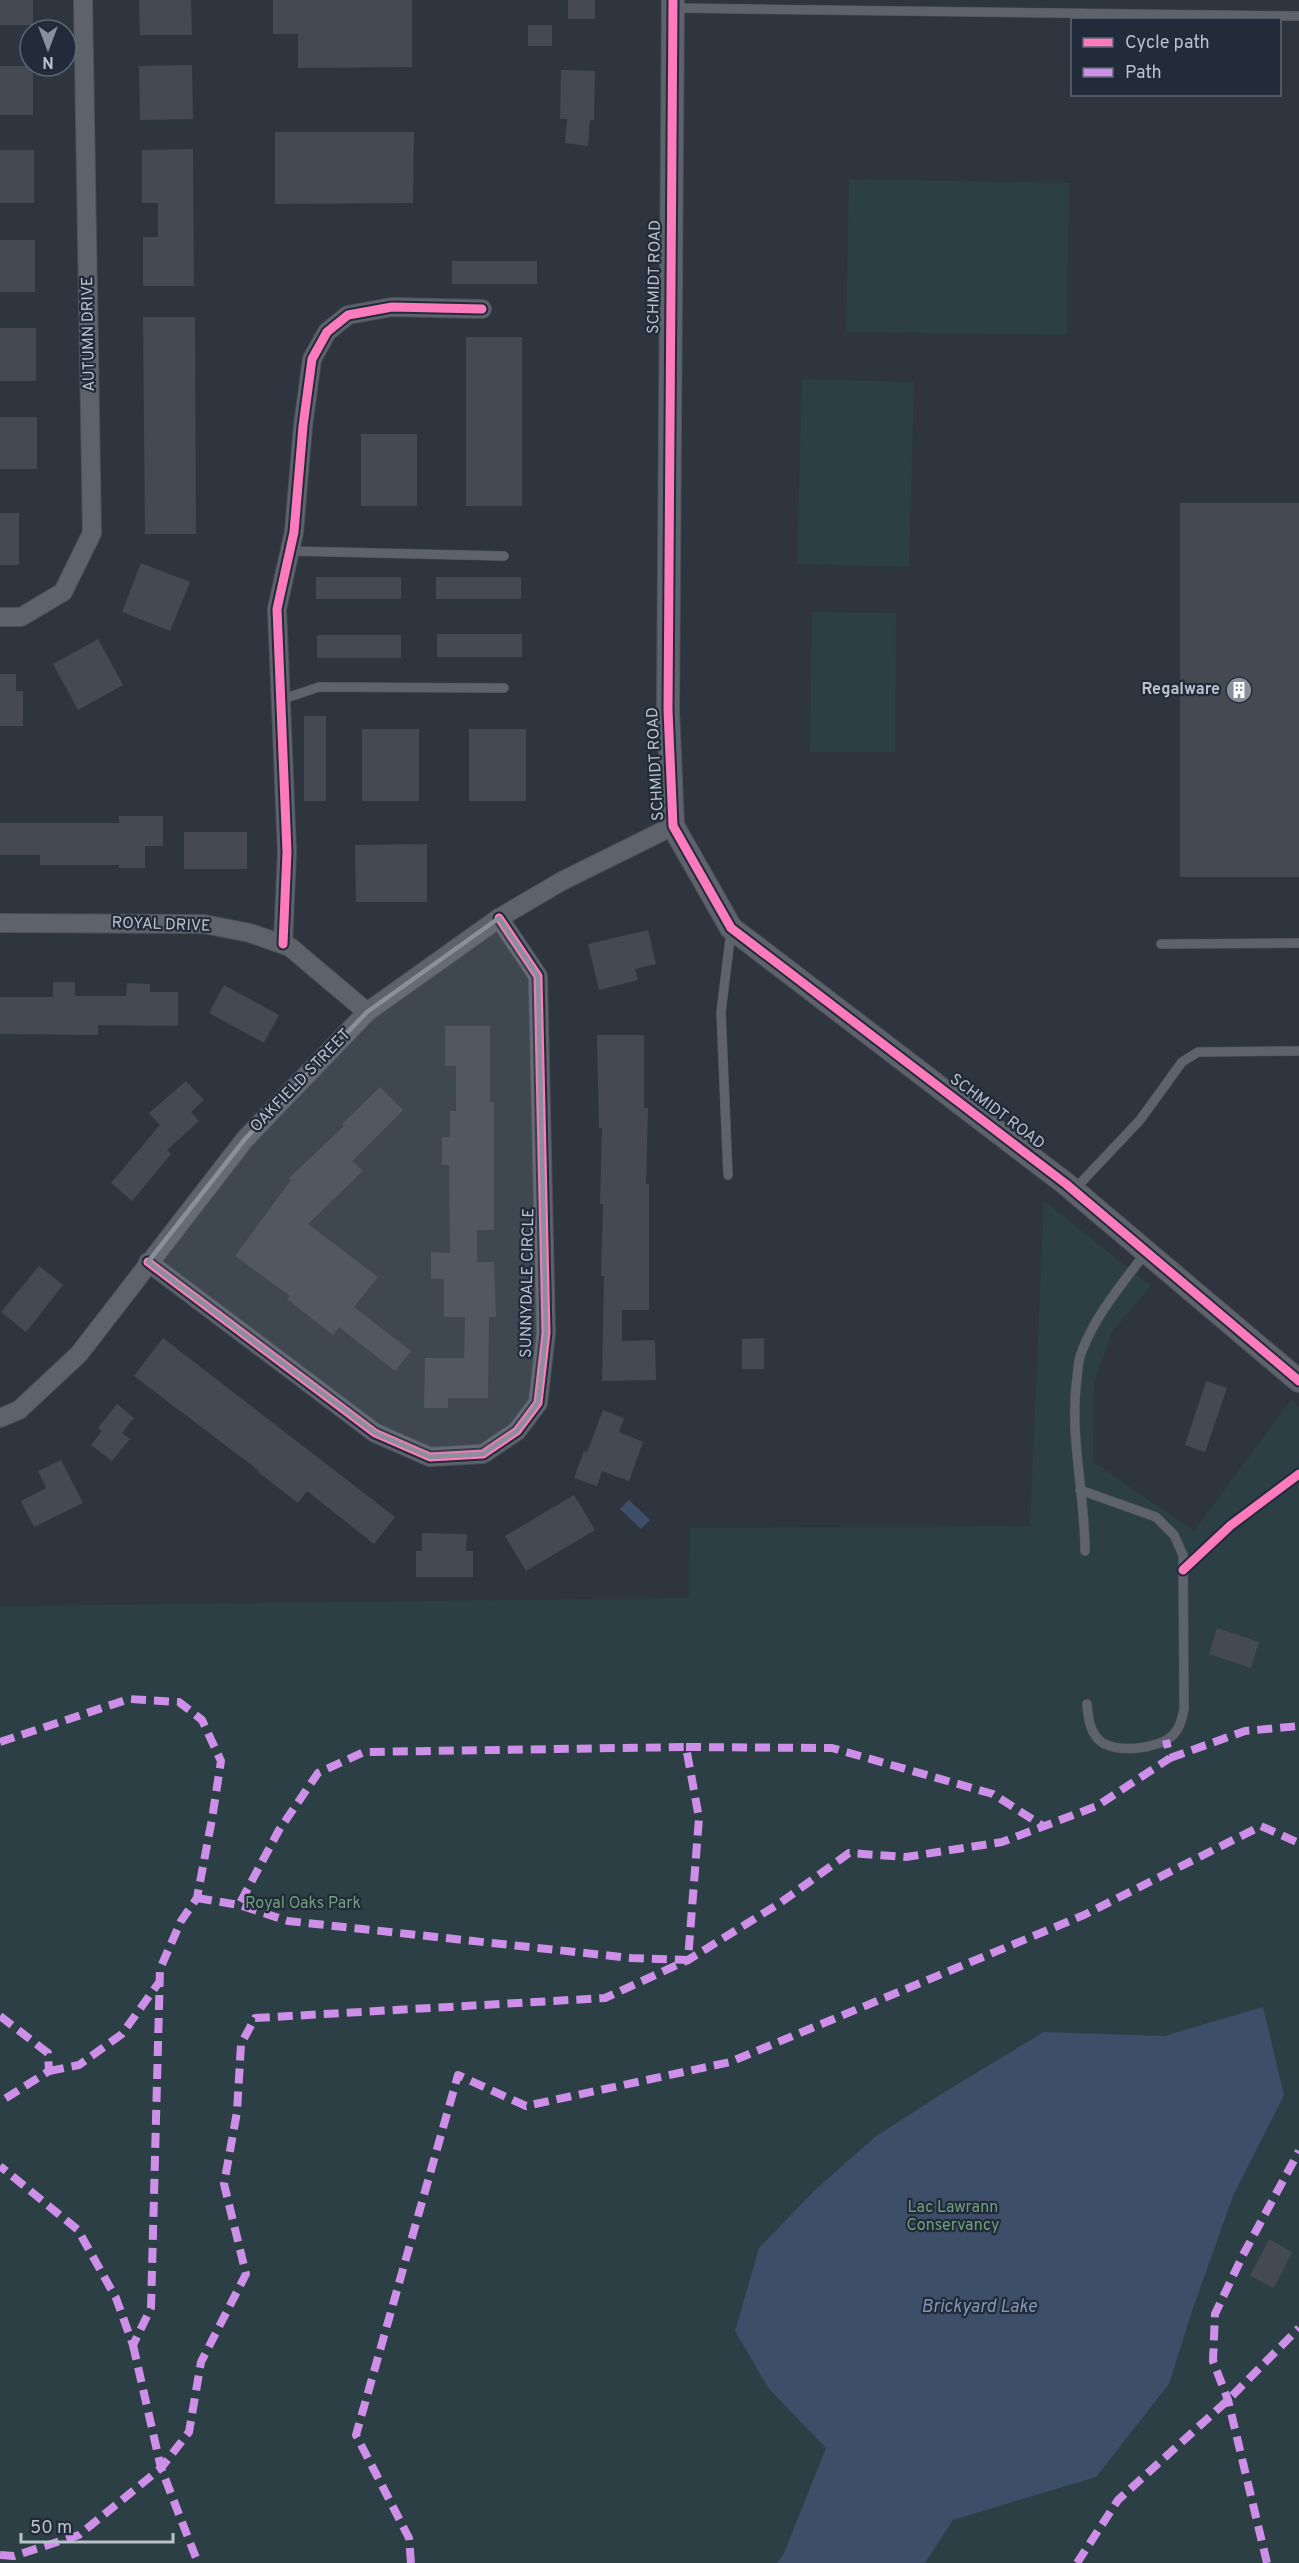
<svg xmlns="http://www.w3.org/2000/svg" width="1299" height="2563" font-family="Overpass,sans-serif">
<rect width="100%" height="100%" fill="#2e353e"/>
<!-- green -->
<g fill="#2b3f44">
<path d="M849,179L1069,183L1067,335L846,332Z"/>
<path d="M802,379L914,382L909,567L797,564Z"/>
<path d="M812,612L896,613L895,752H810Z"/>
<path d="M1044,1201L1151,1286L1112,1332L1094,1382L1093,1462L1194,1531L1291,1400L1299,1407V2563H0V1606L689,1598L690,1528L1030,1526Z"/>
</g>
<!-- water -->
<g fill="#3d4e69">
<path d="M629,1500L650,1520L641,1529L620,1509Z"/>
<path d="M1263,2007L1284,2095L1233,2196L1192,2311L1169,2384L1096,2477L953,2520L925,2563H777L784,2553L826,2448L769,2389L735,2331L759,2248L816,2189L875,2137L946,2091L1044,2032L1164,2036Z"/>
</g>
<!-- building -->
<g fill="#454a52">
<rect x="0" y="0" width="33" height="25"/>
<path d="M139,0H191L192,35H140Z"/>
<path d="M273,0H412V67L298,68V34H273Z"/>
<rect x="568" y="0" width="27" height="19"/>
<rect x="528" y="25" width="24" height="21"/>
<path d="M192,65L193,119L140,120L139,66Z"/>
<rect x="0" y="66" width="33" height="49"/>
<path d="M561,70L595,71L594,120H590L588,146L565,143L567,119H560Z"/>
<path d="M275,132H414L413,203L275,204Z"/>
<path d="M193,149L194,286H143V237H158V203H142V150Z"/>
<rect x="0" y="150" width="34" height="53"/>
<rect x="0" y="240" width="35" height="52"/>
<rect x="452" y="261" width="85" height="23"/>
<path d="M143,317H195L196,534H145Z"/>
<rect x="0" y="328" width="36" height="53"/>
<rect x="466" y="337" width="56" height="169"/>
<rect x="0" y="417" width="37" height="52"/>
<rect x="361" y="434" width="56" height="72"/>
<rect x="1180" y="503" width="119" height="374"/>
<rect x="0" y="513" width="19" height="52"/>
<path d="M141,563L190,582L170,631L122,612Z"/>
<rect x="316" y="577" width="85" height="22"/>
<rect x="436" y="577" width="85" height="22"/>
<rect x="437" y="634" width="85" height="23"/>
<rect x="317" y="635" width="84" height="23"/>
<path d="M98,639L123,685L78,710L53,664Z"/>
<path d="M0,674H16V691H23V726H0Z"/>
<rect x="304" y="716" width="22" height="85"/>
<rect x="362" y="729" width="57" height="72"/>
<rect x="469" y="729" width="57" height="72"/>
<path d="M119,816H163V846H145V868H119V865H40V855H0V823H119Z"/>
<rect x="184" y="832" width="63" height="37"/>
<path d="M427,844V902H356L355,845Z"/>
<path d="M648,930L656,964L635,969L638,980L599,990L588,944Z"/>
<path d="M53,982H75V996H126L127,983L150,984V992H178V1026L98,1025V1035L0,1034V997H53Z"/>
<path d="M224,985L279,1015L264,1043L209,1013Z"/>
<path d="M445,1026H490V1102H494V1230H477V1262H494L496,1317H489L488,1398H448V1408H424L425,1358H464L465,1317H444V1279H431V1252L450,1253L449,1165H442V1137H450V1111H456V1066H445Z"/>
<path d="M597,1035H644V1108H648L646,1184H649V1310H622V1341L655,1340L656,1380L602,1381L604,1276H601L603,1204H600L602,1128H599Z"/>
<path d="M186,1081L204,1100L191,1112L199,1121L167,1150L171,1154L132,1201L111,1183L160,1125L149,1113Z"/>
<path d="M380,1087L403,1110L352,1161L363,1171L308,1224L378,1277L354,1307L411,1351L395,1371L339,1327L333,1335L287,1299L290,1296L235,1256L291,1180L289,1178L344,1126L342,1124Z"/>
<path d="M39,1266L63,1285L26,1332L1,1312Z"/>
<path d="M163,1338L395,1517L374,1544L307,1491L298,1503L257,1471L258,1470L134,1376Z"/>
<path d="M764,1338V1369H742V1339Z"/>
<path d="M1206,1381L1227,1388L1205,1452L1185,1445Z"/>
<path d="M117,1404L134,1418L122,1433L130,1439L112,1461L91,1445L102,1431L98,1428Z"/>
<path d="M603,1410L624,1418L619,1432L643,1442L629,1481L602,1471L597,1486L574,1478L584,1451L587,1452Z"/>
<path d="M61,1460L83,1503L34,1527L21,1501L46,1488L38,1471Z"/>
<path d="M574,1495L595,1530L526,1571L505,1536Z"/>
<path d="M422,1533L467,1534L466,1551H473V1577H416V1551H422Z"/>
<path d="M1217,1628L1259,1642L1251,1668L1209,1654Z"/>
<path d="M1269,2239L1292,2252L1274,2288L1250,2276Z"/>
</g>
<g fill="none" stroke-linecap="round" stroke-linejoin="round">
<!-- service casing -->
<g stroke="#4d5158" stroke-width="10">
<g id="service">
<path d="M674,8L1299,16"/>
<path d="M290,551L504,556"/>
<path d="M280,700L319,687L504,688"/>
<path d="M1161,944L1299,943"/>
<path d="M728,1175L721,1012L731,931"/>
<path d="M1074,1190L1140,1120L1182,1062L1198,1052L1299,1051"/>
<path d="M1080,1490L1156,1517L1174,1535L1183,1555L1184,1709C1182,1719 1180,1728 1173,1735C1160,1749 1112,1755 1098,1739C1089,1729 1088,1716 1087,1704"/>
<path d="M1085,1551C1085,1493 1069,1436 1077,1378C1078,1369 1078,1359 1082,1351C1096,1314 1123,1283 1146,1252"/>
</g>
</g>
<!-- minor casing -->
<g stroke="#4d5158" stroke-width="20">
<g id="minor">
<path d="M0,617H21L63,592L92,533L83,0"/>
<path d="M0,923L204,924L250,933L290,947L367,1012"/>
<path d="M283,944L287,852L277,609L294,532L303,426L312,359L327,332L348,315L392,307L482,309"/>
<path d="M148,1262L375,1433L430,1457L483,1454L517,1431L538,1403L546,1333L538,976L499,918"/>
<path d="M0,1418L19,1410L79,1354L245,1139L367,1012L499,918L562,881L673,826"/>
</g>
</g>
<!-- tertiary casing -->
<g stroke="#4d5158" stroke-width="24">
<path id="tertiary" d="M673,0L668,710L673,826L731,928L1066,1184L1299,1381"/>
</g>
<!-- service -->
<use href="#service" stroke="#5e636b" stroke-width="9"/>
<!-- minor -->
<use href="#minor" stroke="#5e636b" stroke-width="18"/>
<!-- tertiary -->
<use href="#tertiary" stroke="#5e636b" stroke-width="22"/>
<!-- quiet -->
<g stroke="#ce8fe9" stroke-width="8" stroke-dasharray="15 8" stroke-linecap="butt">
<path d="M0,1742L129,1699L179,1702L202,1720L221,1761L212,1819L197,1898L181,1921L160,1969L151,2308L133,2345L116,2298L78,2230L0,2166"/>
<path d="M686,1747L832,1748L993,1794L1043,1826"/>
<path d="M1170,1758L1245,1731L1299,1726"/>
<path d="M197,1898L239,1905L279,1830L318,1773L364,1752L686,1747L699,1818L688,1960L631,1958L288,1921L239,1905"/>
<path d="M0,2016L48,2053L49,2071L0,2102"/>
<path d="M49,2071L79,2065L122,2034L160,1981"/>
<path d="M133,2345L161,2468L198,2563"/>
<path d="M0,2555L14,2556L79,2535L161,2468L189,2432L201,2362L246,2274L224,2184L237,2112L241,2044L255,2018L605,1998L688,1960L780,1903L849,1853L906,1857L1002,1842L1097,1806L1170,1758L1166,1740"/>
<path d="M411,2563L409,2538L356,2435L458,2075L526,2106L730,2062L1084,1915L1261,1826L1299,1843"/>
<path d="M1077,2563L1118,2500L1228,2400L1299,2328"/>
<path d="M1267,2563L1228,2400L1213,2361L1215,2314L1243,2255L1299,2151"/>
</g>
<!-- cycleway casing -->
<g stroke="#212b39" stroke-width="13">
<g id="cycleway">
<path d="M673,0L668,710L673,826L731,928L1066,1184L1299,1381"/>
<path d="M283,944L287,852L277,609L294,532L303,426L312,359L327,332L348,315L392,307L482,309"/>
<path d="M148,1262L375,1433L430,1457L483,1454L517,1431L538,1403L546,1333L538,976L499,918"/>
<path d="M1183,1570L1231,1525L1299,1474"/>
</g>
</g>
<!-- cycleway -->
<use href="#cycleway" stroke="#fd7abc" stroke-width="9"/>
</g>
<!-- marked area -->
<path fill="#89909b" fill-opacity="0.2" stroke="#89909b" stroke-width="4.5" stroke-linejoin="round" d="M499,918L538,976L546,1333L538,1403L517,1431L483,1454L430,1457L375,1433L148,1262L245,1139L367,1012Z"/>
<!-- icons -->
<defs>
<g id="building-disc" transform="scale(1.35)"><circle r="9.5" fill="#89909b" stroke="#212b39"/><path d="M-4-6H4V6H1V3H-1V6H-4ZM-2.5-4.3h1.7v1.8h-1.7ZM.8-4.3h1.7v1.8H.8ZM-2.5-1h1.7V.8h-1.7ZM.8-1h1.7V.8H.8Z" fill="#fff"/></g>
</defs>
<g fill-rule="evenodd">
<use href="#building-disc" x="1239" y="690"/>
</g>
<g text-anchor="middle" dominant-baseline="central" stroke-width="4.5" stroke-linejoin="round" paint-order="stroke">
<!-- street labels -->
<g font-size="16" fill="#bac1cd" stroke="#212b39">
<text transform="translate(655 277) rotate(-89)">SCHMIDT ROAD</text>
<text transform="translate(89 334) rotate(-91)">AUTUMN DRIVE</text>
<text transform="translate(656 764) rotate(-93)">SCHMIDT ROAD</text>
<text transform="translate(161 925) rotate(2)">ROYAL DRIVE</text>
<text transform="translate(301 1081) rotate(-46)">OAKFIELD STREET</text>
<text transform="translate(997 1112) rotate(37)">SCHMIDT ROAD</text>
<text transform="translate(528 1283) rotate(-89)">SUNNYDALE CIRCLE</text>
</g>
<!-- poi labels -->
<g font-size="16" font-weight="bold" fill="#bac1cd" stroke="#212b39" text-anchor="end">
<text x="1220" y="690">Regalware</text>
</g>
<!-- park labels -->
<g font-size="16" fill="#719e7c" stroke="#212b39">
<text x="303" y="1904">Royal Oaks Park</text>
<text x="953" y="2208">Lac Lawrann<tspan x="953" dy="18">Conservancy</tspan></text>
</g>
<!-- water labels -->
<g font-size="18" font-style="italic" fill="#8297b3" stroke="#212b39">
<text x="979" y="2307">Brickyard Lake</text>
</g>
</g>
<!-- legend -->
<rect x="1071" y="18" width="210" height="78" fill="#212b39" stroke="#5e6774" stroke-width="1.5"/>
<rect x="1083" y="38" width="30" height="9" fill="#fd7abc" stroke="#5e6774" stroke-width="1.5"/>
<text x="1125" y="48" font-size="18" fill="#bac1cd">Cycle path</text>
<rect x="1083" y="68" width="30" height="9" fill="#ce8fe9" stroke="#5e6774" stroke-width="1.5"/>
<text x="1125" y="78" font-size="18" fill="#bac1cd">Path</text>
<!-- north arrow -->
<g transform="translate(48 48) rotate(180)"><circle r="28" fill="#212b39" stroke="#5e6774" stroke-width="1.5"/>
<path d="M0-4.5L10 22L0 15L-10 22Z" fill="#89909b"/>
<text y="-9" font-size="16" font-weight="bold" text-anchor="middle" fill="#bac1cd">N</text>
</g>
<!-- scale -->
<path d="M21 2533v9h152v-9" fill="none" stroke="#bac1cd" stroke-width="3"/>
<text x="30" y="2533" font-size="18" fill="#bac1cd" stroke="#212b39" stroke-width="4.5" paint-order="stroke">50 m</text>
</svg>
